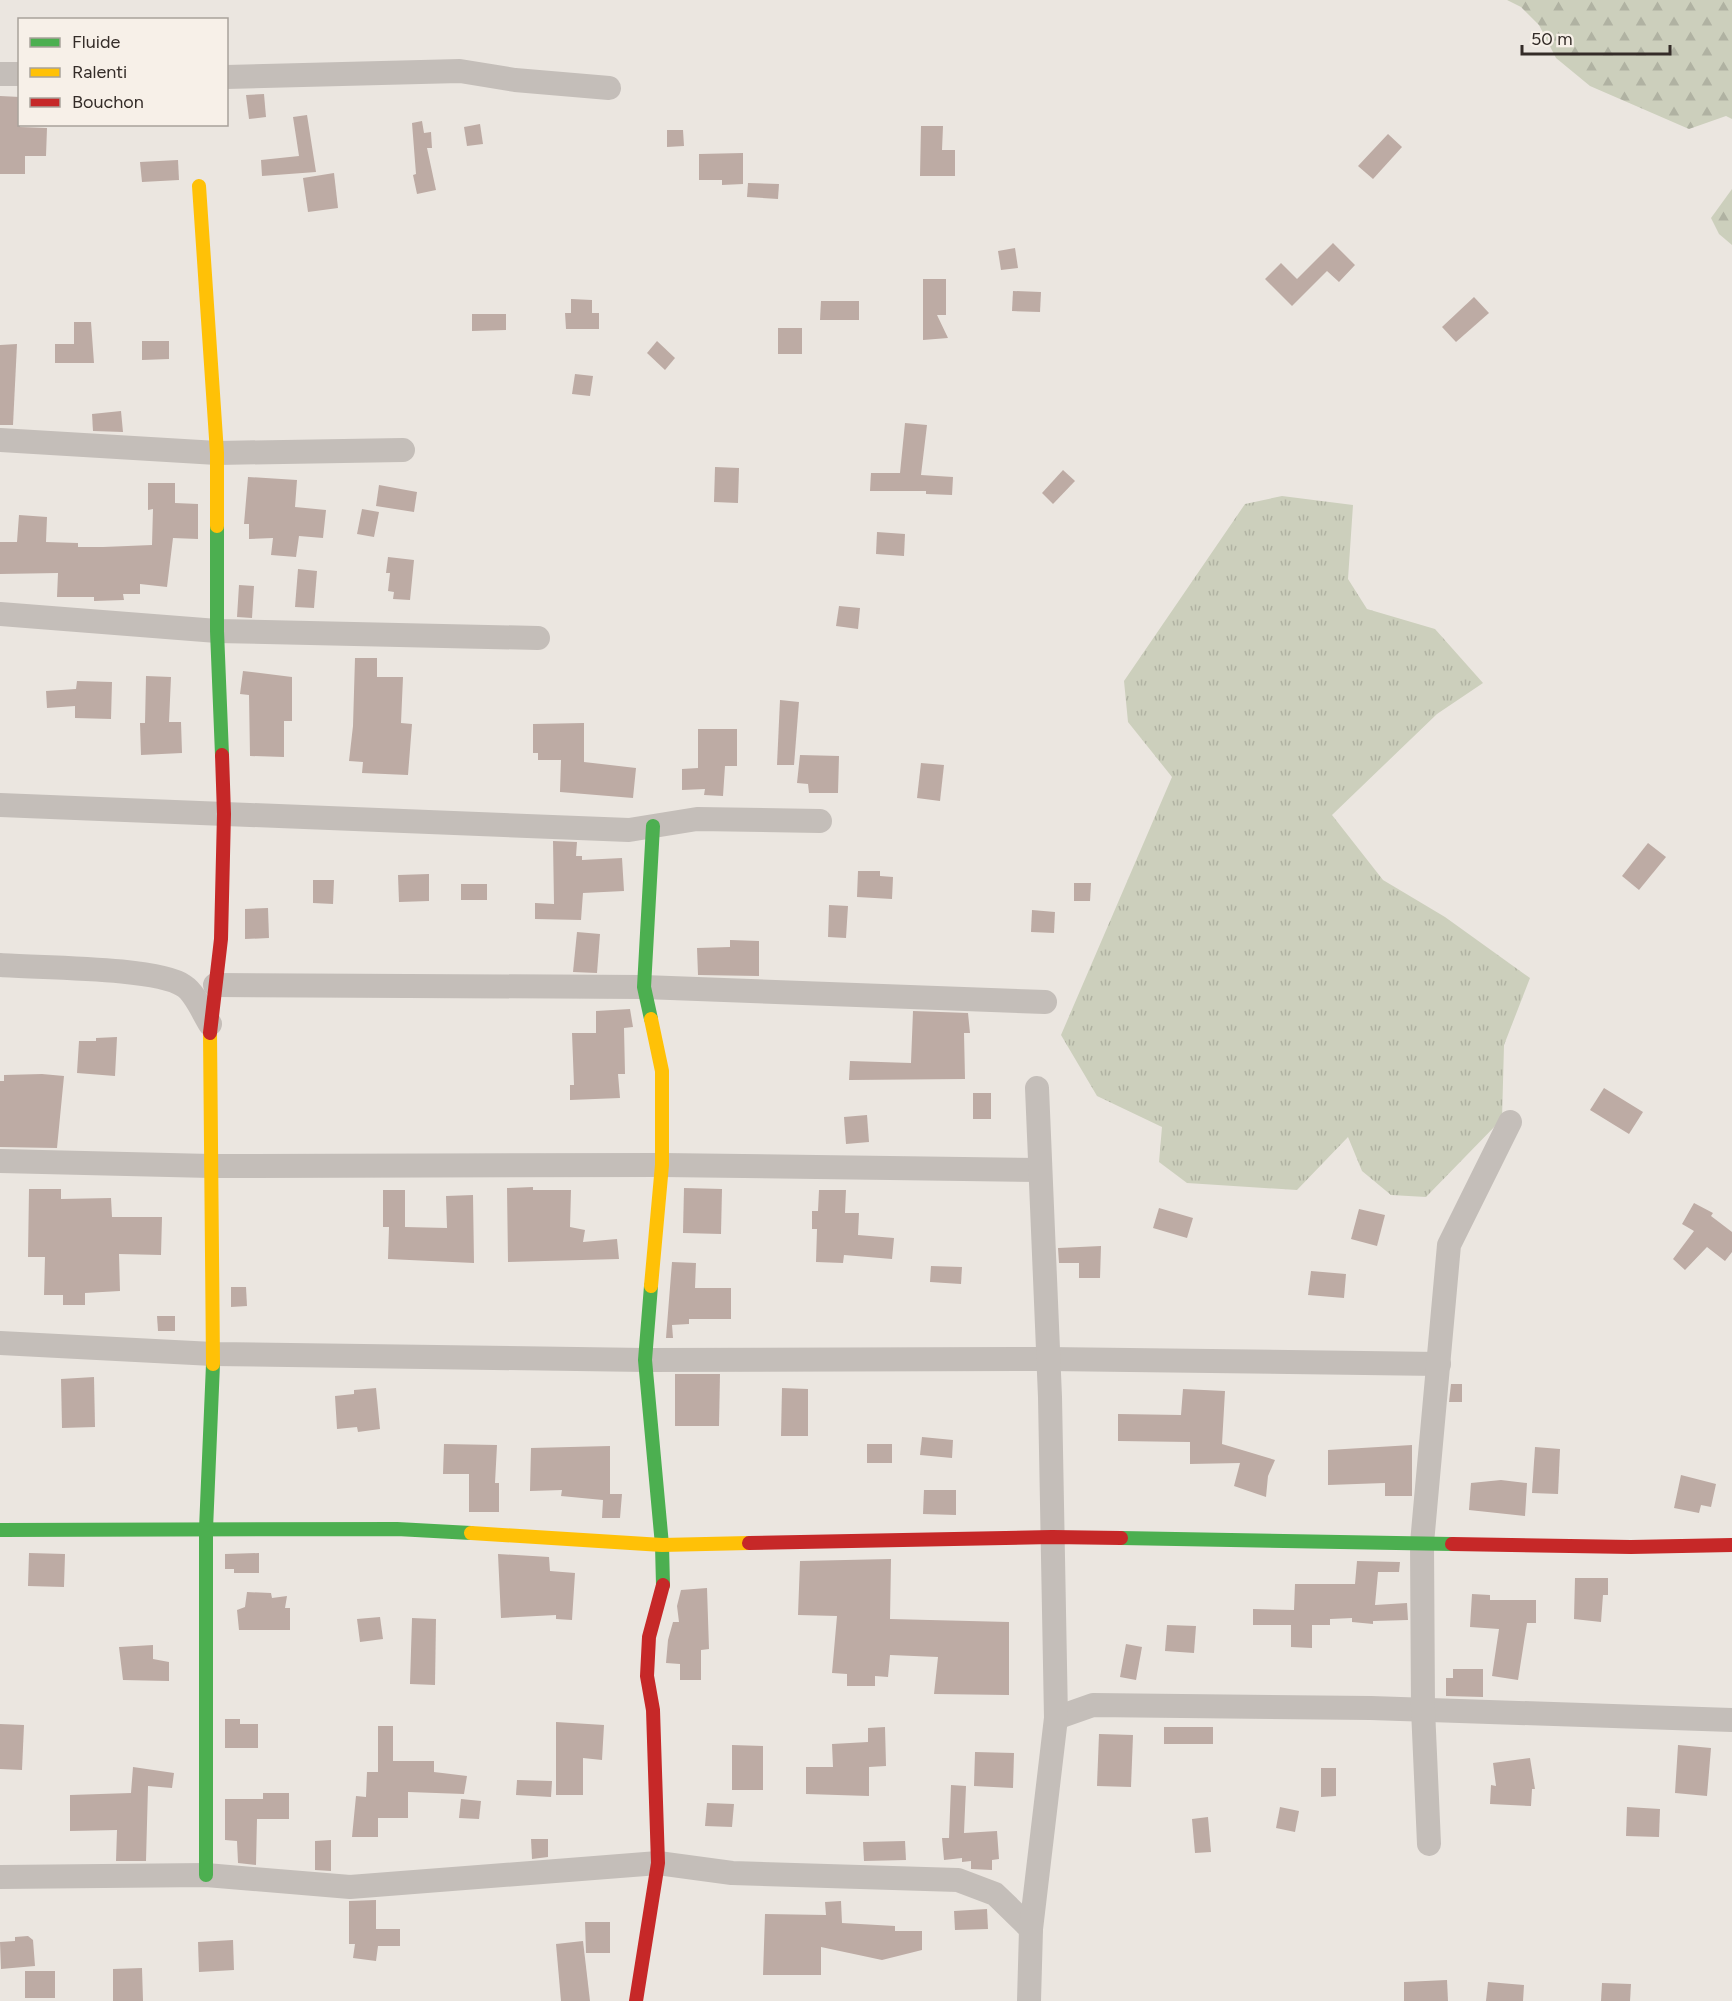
<svg xmlns="http://www.w3.org/2000/svg" width="1732" height="2001" font-family="Figtree,sans-serif">
<defs>
<pattern id="grass-tufts" width="24" height="20" patternUnits="userSpaceOnUse" patternTransform="scale(1.5)"><rect width="24" height="20" fill="#cccfbc"/><path d="M3 7l-1-3M5 7V3M7 7l1-3M15 17l-1-3M17 17v-4M19 17l1-3" fill="none" stroke="#b0b2a2"/></pattern>
<pattern id="forest-firs" width="22" height="20" patternUnits="userSpaceOnUse" patternTransform="scale(1.5)"><rect width="22" height="20" fill="#cccfbc"/><path d="M5 1l3.5 6h-7zM16 11l3.5 6h-7z" fill="#b0b2a2"/></pattern>
</defs>
<rect width="100%" height="100%" fill="#ebe6e0"/>
<!-- grass -->
<path fill="url(#grass-tufts)" d="M1282,496L1353,505L1348,579L1367,609L1435,629L1483,683L1437,714L1332,815L1383,880L1445,917L1530,978L1504,1045L1502,1119L1426,1197L1391,1195L1362,1171L1348,1137L1297,1190L1187,1183L1159,1162L1162,1127L1097,1096L1061,1035L1172,777L1128,722L1124,681L1245,504Z"/>
<!-- forest -->
<g fill="url(#forest-firs)">
<path d="M1507,0H1732V119L1726,116L1689,129L1590,86L1556,58L1539,25L1521,7Z"/>
<path d="M1732,189V245L1719,234L1711,218Z"/>
</g>
<!-- building -->
<g fill="#bdaba4">
<path d="M264,94L266,117L249,119L246,95Z"/>
<path d="M0,96L20,97V127L47,128L46,156H25V174H0Z"/>
<path d="M307,115L316,172L262,176L261,160L299,156L293,117Z"/>
<path d="M422,121L424,133L431,132L432,148H427L436,190L417,194L413,175L416,174L412,123Z"/>
<path d="M480,124L483,144L467,146L464,127Z"/>
<path d="M921,126H943L942,150H955V176H920Z"/>
<path d="M667,130H683L684,146L667,147Z"/>
<path d="M1388,134L1402,147L1373,179L1358,166Z"/>
<path d="M743,153V184L722,185V180H699V154Z"/>
<path d="M178,160L179,180L142,182L140,162Z"/>
<path d="M334,173L338,208L308,212L303,178Z"/>
<path d="M748,183L779,184L778,199L747,197Z"/>
<path d="M1333,243L1355,265L1339,282L1327,271L1292,306L1265,279L1281,263L1297,279Z"/>
<path d="M1015,248L1018,268L1001,270L998,251Z"/>
<path d="M923,279H946V315H937L948,338L923,340Z"/>
<path d="M1013,291L1041,292L1040,312L1012,311Z"/>
<path d="M1474,297L1489,313L1456,342L1442,327Z"/>
<path d="M571,299L592,300V313H599V329H566L565,313H571Z"/>
<path d="M821,301H859V320H820Z"/>
<path d="M472,314H506V330L472,331Z"/>
<path d="M74,322H91L94,363H55V344H74Z"/>
<rect x="778" y="328" width="24" height="26"/>
<path d="M142,341H169V359L142,360Z"/>
<path d="M657,341L675,358L665,370L647,353Z"/>
<path d="M17,344L13,425H0V345Z"/>
<path d="M575,374L593,376L590,396L572,394Z"/>
<path d="M121,411L123,432L93,431L92,414Z"/>
<path d="M905,423L927,425L921,475L953,477L952,495L926,494V491H870L871,473H900Z"/>
<path d="M715,467L739,468L738,503L714,502Z"/>
<path d="M1063,470L1075,481L1053,504L1042,493Z"/>
<path d="M248,477L297,480L295,507L326,510L323,538L299,536L296,557L271,555L273,538L249,539V524H244Z"/>
<path d="M148,483H175V503L198,504V539L173,538L167,587L140,584V594H123L124,600L94,601V597H57L58,573L0,574V542H17L19,515L47,517L46,542L78,543V547H103L152,545L153,509L148,510Z"/>
<path d="M379,485L417,492L414,512L376,506Z"/>
<path d="M362,509L379,512L374,537L357,534Z"/>
<path d="M877,532L905,534L904,556L876,554Z"/>
<path d="M388,557L414,560L410,600L393,599L394,592L388,591L390,573H386Z"/>
<path d="M298,569L317,571L314,608L295,607Z"/>
<path d="M239,585L254,586L252,618L237,617Z"/>
<path d="M839,606L860,608L858,629L836,626Z"/>
<path d="M355,658H377V677H403L401,723L412,724L408,775L362,773L363,762L349,761L353,726Z"/>
<path d="M243,671L292,677V721H284V757L250,756L249,695L240,694Z"/>
<path d="M146,676L171,677L169,722H181L182,753L141,755L140,723H145Z"/>
<path d="M77,681L112,682L111,719L75,718V706L47,708L46,691L76,689Z"/>
<path d="M780,700L799,702L794,765H777Z"/>
<path d="M584,723V762L636,768L633,798L560,792L561,760H538V753H533V724Z"/>
<path d="M698,729H737V766H725L723,796L704,795L705,789L682,790V769L698,768Z"/>
<path d="M800,755L839,756L838,793H809L808,784L797,783Z"/>
<path d="M921,763L944,765L940,801L917,798Z"/>
<path d="M553,841L577,842L576,856H582V860L622,858L624,891L583,893L581,920L535,919V903L554,904Z"/>
<path d="M1648,843L1666,857L1639,890L1622,876Z"/>
<path d="M858,871H880V876L893,877L892,899L857,897Z"/>
<path d="M429,874V901L399,902L398,875Z"/>
<path d="M313,880H334L333,904L313,903Z"/>
<path d="M1074,883H1091L1090,901H1074Z"/>
<rect x="461" y="884" width="26" height="16"/>
<path d="M829,905L848,906L846,938L828,937Z"/>
<path d="M268,908L269,938L245,939V909Z"/>
<path d="M1032,910L1055,912L1054,933L1031,932Z"/>
<path d="M577,932L600,934L597,973L573,972Z"/>
<path d="M730,940L759,941V976L698,975L697,948L730,947Z"/>
<path d="M630,1009L633,1027L624,1028L625,1074H618L620,1098L570,1100V1085H574L572,1033H596V1011Z"/>
<path d="M913,1011L968,1013L970,1033H964L965,1079L849,1080L850,1061L911,1063Z"/>
<path d="M117,1037L115,1076L77,1073L79,1041H96V1038Z"/>
<path d="M42,1074L64,1076L57,1148L0,1147V1081H4V1075Z"/>
<path d="M1604,1088L1643,1112L1629,1134L1590,1110Z"/>
<rect x="973" y="1093" width="18" height="26"/>
<path d="M867,1115L869,1142L846,1144L844,1117Z"/>
<path d="M533,1187V1190H571L570,1227L585,1230L583,1242L617,1239L619,1259L508,1262L507,1188Z"/>
<path d="M684,1188L722,1189L721,1234L683,1233Z"/>
<path d="M29,1189H61V1199L111,1198L112,1217H162L161,1255L119,1254L120,1291L85,1293V1305H63V1295H44L45,1257H28Z"/>
<path d="M383,1190H405V1227L447,1228L446,1196L473,1195L474,1263L388,1259L389,1227H383Z"/>
<path d="M819,1190H846L845,1213H859L858,1235L894,1238L892,1259L844,1255L843,1263L816,1262L817,1229H812V1211H818Z"/>
<path d="M1694,1203L1713,1213L1711,1216L1732,1232V1252L1725,1261L1707,1247L1685,1270L1673,1259L1694,1231L1682,1224Z"/>
<path d="M1159,1208L1193,1218L1187,1238L1153,1228Z"/>
<path d="M1359,1209L1385,1215L1377,1246L1351,1239Z"/>
<path d="M1101,1246L1100,1278H1079V1263H1059L1058,1248Z"/>
<path d="M672,1262L696,1263L695,1288H731V1319H689V1324L672,1325L673,1338H666Z"/>
<path d="M931,1266L962,1267L961,1284L930,1282Z"/>
<path d="M1311,1271L1346,1274L1344,1298L1308,1295Z"/>
<path d="M231,1287H246L247,1306L231,1307Z"/>
<path d="M157,1316H175V1331H158Z"/>
<path d="M675,1374H720L719,1426H675Z"/>
<path d="M94,1377L95,1427L62,1428L61,1379Z"/>
<path d="M1451,1384H1462V1402H1449Z"/>
<path d="M376,1388L380,1429L358,1432L357,1427L337,1429L335,1396L354,1394V1390Z"/>
<path d="M782,1388L808,1389V1436H781Z"/>
<path d="M1183,1389L1225,1391L1222,1444L1275,1460L1268,1476L1266,1497L1234,1486L1240,1463L1190,1464V1442L1118,1441V1414L1181,1415Z"/>
<path d="M922,1437L953,1440L952,1458L920,1455Z"/>
<path d="M444,1444L497,1445L495,1483H499V1512H469V1474H443Z"/>
<rect x="867" y="1444" width="25" height="19"/>
<path d="M1412,1445V1496H1385V1483L1328,1485V1450Z"/>
<path d="M610,1446V1494H622L620,1518H602L603,1500L561,1496L562,1490L530,1491L531,1448Z"/>
<path d="M1535,1447L1560,1449L1558,1494L1532,1493Z"/>
<path d="M1681,1475L1716,1484L1711,1507L1701,1505L1699,1513L1674,1508Z"/>
<path d="M1501,1480L1527,1483L1525,1516L1469,1510L1471,1483Z"/>
<path d="M924,1490H956V1515L923,1514Z"/>
<path d="M29,1553L65,1554L64,1587L28,1586Z"/>
<path d="M259,1553V1573H234V1569H225V1554Z"/>
<path d="M498,1554L549,1557L550,1571L575,1573L572,1620L556,1619V1615L501,1618Z"/>
<path d="M891,1559L890,1619L1009,1622V1695L934,1694L938,1657L890,1655L888,1677L875,1676V1686H847V1674L832,1673L837,1616L798,1615L800,1561Z"/>
<path d="M1357,1561L1400,1562L1399,1572H1378L1375,1605L1407,1603L1408,1620L1373,1621V1624L1352,1622V1618L1330,1619V1625H1312V1648L1291,1647V1625H1253V1609L1294,1610L1295,1584H1355Z"/>
<path d="M1575,1578H1608V1595H1603L1601,1622L1574,1619Z"/>
<path d="M707,1588L709,1649L701,1650V1680H680V1664L666,1663L668,1640L673,1622H679L677,1606L681,1590Z"/>
<path d="M247,1592L271,1593L272,1598L287,1596L285,1608H290V1630H239L237,1610L245,1607Z"/>
<path d="M1472,1594L1490,1595V1600H1536V1623H1527L1518,1680L1492,1676L1499,1629L1470,1627Z"/>
<path d="M380,1617L383,1639L360,1642L357,1619Z"/>
<path d="M412,1618L436,1619L435,1685L410,1684Z"/>
<path d="M1167,1625L1196,1626L1194,1653L1165,1651Z"/>
<path d="M1126,1644L1142,1647L1136,1680L1120,1677Z"/>
<path d="M153,1645V1659L169,1662V1681L123,1680L119,1647Z"/>
<path d="M1453,1669H1483V1697L1446,1696V1678H1453Z"/>
<path d="M225,1719H240V1724H258V1748H225Z"/>
<path d="M556,1722L604,1725L602,1760L583,1758V1795H556Z"/>
<path d="M0,1724L24,1725L22,1770L0,1769Z"/>
<path d="M378,1726H393V1761H434V1772L467,1776L464,1794L408,1792V1818H378V1837H352L356,1796L366,1797L367,1772H378Z"/>
<path d="M885,1727L886,1766L869,1767V1796L806,1794V1767H833L832,1744L868,1742V1728Z"/>
<rect x="1164" y="1727" width="49" height="17"/>
<path d="M1099,1734L1133,1735L1131,1787L1097,1786Z"/>
<path d="M732,1745L763,1746V1790H732Z"/>
<path d="M1678,1745L1711,1748L1707,1796L1675,1793Z"/>
<path d="M975,1752L1014,1753L1013,1788L974,1786Z"/>
<path d="M1530,1758L1535,1789H1532L1531,1806L1490,1804L1491,1785L1496,1786L1493,1763Z"/>
<path d="M133,1767L174,1773L172,1788L148,1786L146,1861H116L117,1830L70,1831V1795L131,1793Z"/>
<path d="M1321,1768H1336V1796L1321,1797Z"/>
<path d="M517,1780L552,1781L551,1797L516,1795Z"/>
<path d="M951,1785L966,1786L964,1833L997,1831L999,1859L992,1860V1870L971,1869V1861L962,1862V1858L944,1860L942,1838H949Z"/>
<path d="M263,1793H289V1819H257L256,1865L238,1863L237,1841L225,1840V1799H263Z"/>
<path d="M461,1799L481,1801L479,1819L459,1818Z"/>
<path d="M707,1803L734,1804L732,1827L705,1826Z"/>
<path d="M1280,1807L1299,1811L1295,1832L1276,1828Z"/>
<path d="M1627,1807L1660,1809L1659,1837L1626,1836Z"/>
<path d="M1208,1817L1211,1852L1195,1853L1192,1819Z"/>
<path d="M531,1839H548V1857L532,1859Z"/>
<path d="M331,1840V1871L315,1870V1841Z"/>
<path d="M905,1841L906,1860L864,1861L863,1842Z"/>
<path d="M376,1900V1929H400V1946H378L376,1961L353,1958L355,1944H349V1901Z"/>
<path d="M841,1901L842,1923L895,1926V1931H922V1950L882,1960L821,1947V1975H763L765,1914L826,1915L825,1902Z"/>
<path d="M987,1909L988,1929L955,1930L954,1911Z"/>
<path d="M585,1922H610V1953H586Z"/>
<path d="M28,1936L33,1940L35,1966L1,1969L0,1942L15,1941V1937Z"/>
<path d="M233,1940L234,1970L199,1972L198,1942Z"/>
<path d="M583,1941L590,2001H561L556,1944Z"/>
<path d="M142,1968L143,2001H113V1969Z"/>
<rect x="25" y="1971" width="30" height="27"/>
<path d="M1447,1980L1448,2001H1404V1982Z"/>
<path d="M1488,1982L1524,1985L1523,2001H1486Z"/>
<path d="M1602,1983L1631,1984L1630,2001H1601Z"/>
</g>
<g fill="none" stroke-linecap="round" stroke-linejoin="round">
<!-- street -->
<g stroke="#c4beb9" stroke-width="24">
<path d="M0,74H20"/>
<path d="M226,77L460,71L515,80L609,88"/>
<path d="M0,440L217,453L403,450"/>
<path d="M0,614L217,631L538,638"/>
<path d="M0,805L629,830L697,819L820,821"/>
<path d="M0,965C39,968 157,967 184,986C195,993 203,1013 210,1024"/>
<path d="M215,985L644,987L1045,1002"/>
<path d="M0,1161L211,1166L662,1165L1040,1170"/>
<path d="M0,1343L213,1354L645,1360L1048,1359L1439,1364"/>
<path d="M1056,1718L1093,1705L1371,1708L1732,1720"/>
<path d="M1429,1844L1423,1709L1422,1543L1449,1245L1510,1122"/>
<path d="M0,1877L206,1875L350,1887L658,1863L732,1873L958,1880L995,1894L1031,1929"/>
<path d="M1029,2001L1031,1929L1056,1718L1050,1397L1037,1088"/>
</g>
<!-- fast -->
<g stroke="#4caf50" stroke-width="14">
<path d="M217,526V631L222,755"/>
<path d="M651,1019L644,987L653,826"/>
<path d="M651,1286L645,1360L662,1545L663,1585"/>
<path d="M0,1530L397,1529L471,1533"/>
<path d="M1121,1538L1452,1544"/>
<path d="M206,1875V1529L213,1364"/>
</g>
<!-- slow -->
<g stroke="#ffc107" stroke-width="14">
<path d="M199,186L217,453V526"/>
<path d="M651,1019L662,1071V1165L651,1286"/>
<path d="M210,1033L213,1364"/>
<path d="M471,1533L662,1545L749,1543"/>
</g>
<!-- jam -->
<g stroke="#c62828" stroke-width="14">
<path d="M210,1033L221,939L224,814L222,755"/>
<path d="M749,1543L1052,1537L1121,1538"/>
<path d="M1452,1544L1631,1547L1732,1545"/>
<path d="M636,2001L658,1863L653,1710L647,1676L649,1637L663,1585"/>
</g>
</g>
<!-- legend -->
<rect x="18" y="18" width="210" height="108" fill="#f7f0e8" stroke="#a9a29b" stroke-width="1.5"/>
<rect x="30" y="38" width="30" height="9" fill="#4caf50" stroke="#a9a29b" stroke-width="1.5"/>
<text x="72" y="48" font-size="18" fill="#342c28">Fluide</text>
<rect x="30" y="68" width="30" height="9" fill="#ffc107" stroke="#a9a29b" stroke-width="1.5"/>
<text x="72" y="78" font-size="18" fill="#342c28">Ralenti</text>
<rect x="30" y="98" width="30" height="9" fill="#c62828" stroke="#a9a29b" stroke-width="1.5"/>
<text x="72" y="108" font-size="18" fill="#342c28">Bouchon</text>
<!-- scale -->
<path d="M1522 45v9h148v-9" fill="none" stroke="#342c28" stroke-width="3"/>
<text x="1531" y="45" font-size="18" fill="#342c28" stroke="#f7f0e8" stroke-width="4.5" paint-order="stroke">50 m</text>
</svg>
